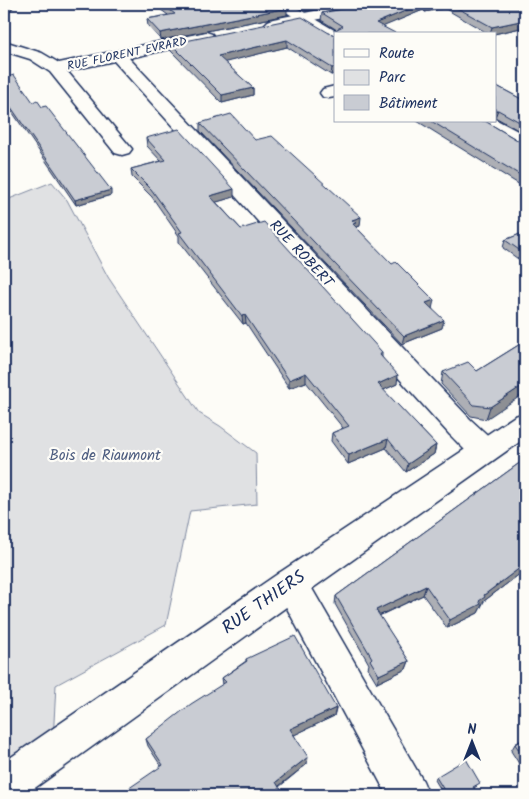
<svg xmlns="http://www.w3.org/2000/svg" width="529" height="799" font-family="Kalam,sans-serif">
<rect width="100%" height="100%" fill="#fdfcf7"/>
<filter id="ink" filterUnits="userSpaceOnUse"><feTurbulence type="fractalNoise" baseFrequency=".02" numOctaves="2"/><feDisplacementMap in="SourceGraphic" scale="10" xChannelSelector="R" yChannelSelector="G"/><feConvolveMatrix kernelMatrix="1 2 1 2 8 2 1 2 1" color-interpolation-filters="sRGB"/></filter>
<g filter="url(#ink)">
<!-- green -->
<path fill="#e0e1e3" stroke="#7e88a0" d="M52,182L67,200L108,277L199,413L220,426L256,453L257,504L190,511L166,625L56,685L53,741L4,771V201Z"/>
<g fill="none" stroke-linecap="round" stroke-linejoin="round">
<!-- street casing -->
<g stroke="#1b2f5e" stroke-width="3">
<g id="street">
<path d="M351,4H378L376,7L371,8L273,29L268,27L265,24L268,21L273,19Z"/>
<path d="M206,32L212,34L214,37L212,40L129,58L470,419L495,442L500,450L495,458C474,465 464,448 450,435L114,61L67,71L132,149L129,153L122,155L115,153L50,72L30,59L4,51V41L42,53L59,63Z"/>
<path d="M335,86V97L329,98L323,97L320,93L323,89Z"/>
<path d="M291,569L303,573L423,781L429,795H387L274,584L279,573Z"/>
</g>
</g>
<!-- secondary casing -->
<g stroke="#1b2f5e" stroke-width="3">
<g id="secondary">
<path d="M273,4H290L341,34H335V41L330,39Z"/>
<path d="M495,119L525,135V149L518,147L480,125L477,121H495Z"/>
<path d="M525,413V438L303,595L25,795H4V762L279,573L515,416Z"/>
</g>
</g>
<!-- street -->
<use href="#street" fill="#fdfcf7" fill-rule="evenodd"/>
<!-- secondary -->
<use href="#secondary" fill="#fdfcf7" fill-rule="evenodd"/>
</g>
<!-- wall -->
<g fill="#adafb5" stroke="#1b2f5e">
<path d="M153,4H280L287,15L161,40L148,26L147,19L168,15Z"/>
<path d="M293,4H343L306,11Z"/>
<path d="M368,4H525V27L494,34H489L444,8L425,12L423,10L383,26L337,30L321,20L322,13Z"/>
<path d="M329,33L335,35V74L331,75L287,47L224,62L253,88V95L222,103L171,51V44Z"/>
<path d="M4,78L33,102L111,195L76,205L4,100Z"/>
<path d="M495,85L525,101V134L495,117Z"/>
<path d="M417,121H485L519,141L525,142V188Z"/>
<path d="M200,123L255,140L360,226L356,227L432,308L442,328L402,344L200,131Z"/>
<path d="M146,138L234,197L216,202L241,229L382,352V357L397,384L383,390L436,445L434,454L406,472L386,448L348,464L331,441L332,433L343,428L306,382L289,388L246,323L243,324L179,242V236L152,197L132,177L131,169L161,161L147,146Z"/>
<path d="M525,232V264L503,248L505,240Z"/>
<path d="M525,341L486,419L471,416L441,384L443,372L477,371Z"/>
<path d="M525,459V570L484,601L478,613L447,628L423,595L379,616L409,661L406,669L377,683L368,668L369,664L335,604L336,596Z"/>
<path d="M246,659L336,708L334,716L294,735L307,764L279,787L161,766L148,746L146,739L223,684L222,678L246,661Z"/>
<path d="M525,738V773L511,751L515,744Z"/>
<path d="M436,777L477,786L474,788L478,795H444L435,780Z"/>
</g>
<!-- shaded-wall -->
<g fill="#8d8f94" stroke="#1b2f5e">
<path d="M6,4H16L4,18V6Z"/>
<path d="M306,4H343L306,11Z"/>
<path d="M422,4H424L423,10L375,30L376,23Z"/>
<path d="M426,4H445L444,8L425,12Z"/>
<path d="M287,8V15L161,40L160,33Z"/>
<path d="M525,20V27L494,34H490L492,27Z"/>
<path d="M287,40V47L218,64V56Z"/>
<path d="M335,67V74L331,75L332,68Z"/>
<path d="M253,88V95L222,103V95Z"/>
<path d="M495,110H498L495,117Z"/>
<path d="M234,189V197L210,204V196Z"/>
<path d="M111,190V195L76,205L75,200Z"/>
<path d="M361,217L360,226L356,227L352,233V220Z"/>
<path d="M434,300L432,309L426,303Z"/>
<path d="M245,315L246,323L243,324L242,316Z"/>
<path d="M444,320L442,328L402,344L404,336Z"/>
<path d="M306,373V382L289,388V380Z"/>
<path d="M398,375L397,384L377,393L378,384Z"/>
<path d="M525,384V393L486,419L490,407Z"/>
<path d="M388,439L386,448L348,464L349,455Z"/>
<path d="M436,445L434,454L406,472L408,464Z"/>
<path d="M525,564V570L484,601L478,613L447,628L450,620L479,601L484,595Z"/>
<path d="M426,586L423,595L374,618L376,610Z"/>
<path d="M409,661L406,669L377,683L379,675Z"/>
<path d="M336,708L334,716L290,737V729Z"/>
<path d="M308,757L307,764L275,789L276,782Z"/>
<path d="M280,789V795H272Z"/>
</g>
<!-- building -->
<g fill="#c9ccd3" stroke="#1b2f5e">
<path d="M162,4H280L287,8L160,33L147,19L175,14Z"/>
<path d="M368,4H422L376,23L397,34H337V29L343,26L322,13Z"/>
<path d="M450,4H525V20L492,27Z"/>
<path d="M302,17L329,33L335,35V67L332,68L287,40L218,56L253,88L222,95L171,44Z"/>
<path d="M14,75L33,102L37,100L42,107L46,106L111,190L75,200L4,97V78Z"/>
<path d="M495,85L525,101V125L498,110H495Z"/>
<path d="M231,114L255,140L272,136L361,217L352,220L356,223L353,224L392,264L396,262L434,300L426,303L444,320L404,336L200,123Z"/>
<path d="M431,121H485L519,141L525,142V178Z"/>
<path d="M179,129L234,189L210,196L241,229L264,222L382,352L380,355L398,375L378,384L436,445L408,464L388,439L349,455L332,433L349,426L306,373L289,380L245,315L242,316L179,233L182,232L151,189L131,169L166,160L146,138Z"/>
<path d="M525,232V254L505,240Z"/>
<path d="M525,341V384L490,407L474,405L443,372L468,362L477,371Z"/>
<path d="M525,459V564L484,595L485,597L479,601L481,604L450,620L426,586L376,610L409,661L379,675L370,660L372,658L336,596Z"/>
<path d="M295,636L336,708L290,729L308,757L276,782L280,789L272,795H119L163,765L146,739L191,704L226,682L222,678L247,661L246,659Z"/>
<path d="M525,738V759L515,744Z"/>
<path d="M466,759L480,783L473,787L478,795H447L436,777Z"/>
<path d="M66,792L68,795H61Z"/>
</g>
</g>
<g text-anchor="middle" dominant-baseline="central" stroke-width="4.5" stroke-linejoin="round" paint-order="stroke">
<!-- far-street labels -->
<g font-size="12" fill="#1b2f5e" stroke="#fdfcf7">
<text transform="translate(127 54) rotate(-12)">RUE FLORENT EVRARD</text>
</g>
<!-- street labels -->
<g font-size="15" fill="#1b2f5e" stroke="#fdfcf7">
<text transform="translate(301 254) rotate(47)">RUE ROBERT</text>
</g>
<!-- park labels -->
<g font-size="15" fill="#4c5c7f" stroke="#fdfcf7">
<text x="105" y="456">Bois de Riaumont</text>
</g>
<!-- near-street labels -->
<g font-size="18" fill="#1b2f5e" stroke="#fdfcf7">
<text transform="translate(264 603) rotate(-35)">RUE THIERS</text>
</g>
</g>
<!-- margin -->
<rect width="529" height="799" fill="none" stroke="#fdfcf7" stroke-width="20"/>
<rect x="10" y="10" width="509" height="779" fill="none" stroke="#1b2f5e" stroke-width="2" filter="url(#ink)"/>
<!-- legend -->
<rect x="334" y="32" width="162" height="90" fill="#fdfcf7" stroke="#a3aaba"/>
<rect x="344" y="49" width="25" height="8" fill="#fdfcf7" stroke="#a3aaba"/>
<text x="379" y="58" font-size="15" fill="#1b2f5e">Route</text>
<rect x="344" y="70" width="25" height="15" fill="#e0e1e3" stroke="#a3aaba"/>
<text x="379" y="82" font-size="15" fill="#1b2f5e">Parc</text>
<rect x="344" y="95" width="25" height="15" fill="#c9ccd3" stroke="#a3aaba"/>
<text x="379" y="108" font-size="15" fill="#1b2f5e">Bâtiment</text>
<!-- north arrow -->
<g transform="translate(472 742)" stroke="#fdfcf7" stroke-width="4" paint-order="stroke">
<path d="M0-4L9 19L0 12L-9 19Z" fill="#1b2f5e"/>
<text y="-8" font-size="14" font-weight="bold" text-anchor="middle" fill="#1b2f5e">N</text>
</g>
</svg>
